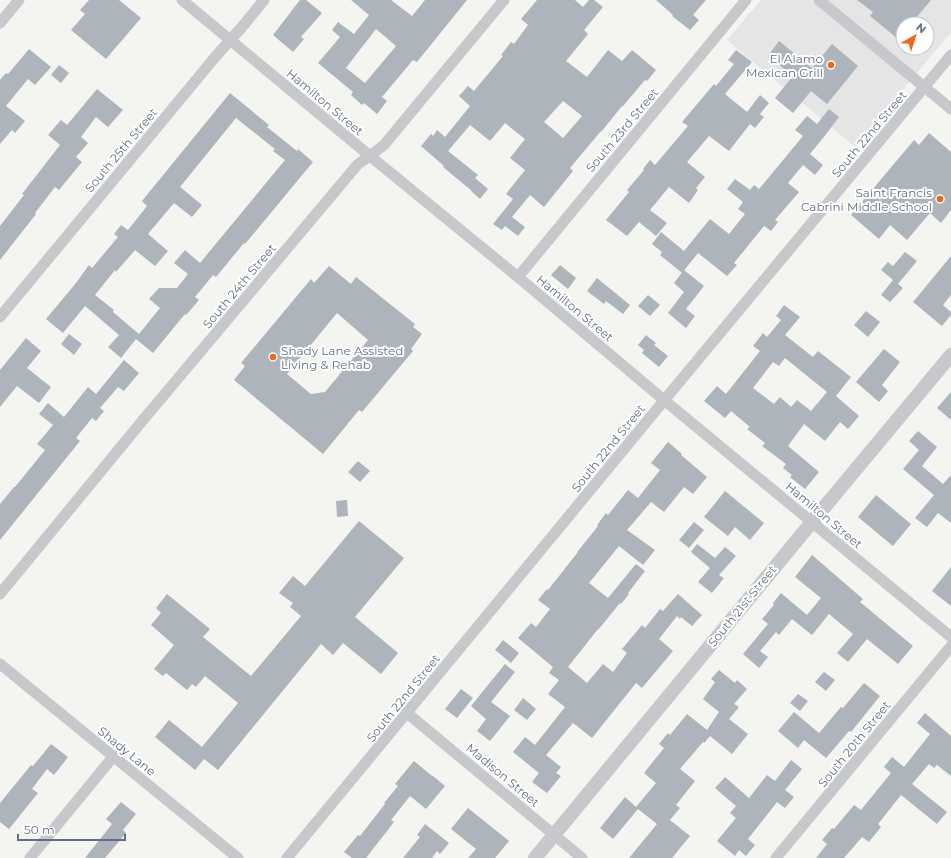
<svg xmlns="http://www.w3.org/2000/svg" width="951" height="858" font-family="Montserrat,sans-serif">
<rect width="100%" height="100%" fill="#f4f5f0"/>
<!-- built -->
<path fill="#e4e5e4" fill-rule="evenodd" d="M761,0H951V32L855,147L727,40ZM903,24H927V48H903Z"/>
<!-- building -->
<g fill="#aeb4bb" fill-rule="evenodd">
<path d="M89,0H119L141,18L106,59L71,30L85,14L80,10Z"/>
<path d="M300,0H306L322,13L301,37L304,39L293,52L273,35Z"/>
<path d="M351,0H391L412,16L425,0H467L417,62L413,60L382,97L387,101L377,114L364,103L362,105L351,95L353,92L318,63L340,37L332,30L338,22L354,34L369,15ZM376,29L396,46L365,83L346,68L355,56Z"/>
<path d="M537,0H575L583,7L589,0H594L603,7L584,30L588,34L566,61L587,77L608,50L622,61L632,50L656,70L647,81L645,80L623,106H622L601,132V131L570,168L573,171L544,207L530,195L512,217L525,227L518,236L505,226L502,230L493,224L513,199L506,194L525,170L510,158L525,139L505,123L490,141L470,125L448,151L478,175L475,178L488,189L480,199L471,191H472L443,167L444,166L421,146L431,134L433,136L437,130L445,137L470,106L459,96L468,86L474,91L503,56L501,55L511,42L514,44L528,25L521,19ZM563,101L582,116L563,138L544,122Z"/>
<path d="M656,0H706L693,15L699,20L690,30L672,16L673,15Z"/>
<path d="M857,0H931L916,18L923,24H903V43L870,16L873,12Z"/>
<path d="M779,41L812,68L832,44L858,66L827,104L811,91L793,113L775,98L793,76L768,56Z"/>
<path d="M29,49L51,67L35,85L28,79L6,106L25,121L15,133L12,130L0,144V80L6,73L8,74Z"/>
<path d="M736,50L752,62L725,94L747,112L760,95L769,103L760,114L764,117L755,128L750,124L729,151L709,136L687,162L705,177L696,188L698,190L689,203L669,187L650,210L667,223L656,236L639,222L627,236L606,220L629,192L627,190L644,170L643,169L650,160L655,165L688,126L682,122L714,84L716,86L734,64L728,60Z"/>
<path d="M59,65L69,73L61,83L51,75Z"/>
<path d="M97,89L123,110L108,127L96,117L81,137L88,143L76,157L82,162L59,190L55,187L35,213L36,214L0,260V226L24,195L22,194L60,145L48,135L61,120L67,125Z"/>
<path d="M230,93L269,125L267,127L297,151L298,149L313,162L245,244L244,243L216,277L213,275L195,297L199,300L186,315L185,314L153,353L136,339L121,358L108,347L119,335L85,306L63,333L46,319L76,283L89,265L92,268L118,237L114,234L121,225L128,230L147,206L142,201ZM236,118L275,149L273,151L285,160L200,263L185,250L174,263L188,274L177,288H159L149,299L160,308L139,334L113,312L114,310L95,295L115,270L116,272L135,250L155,266L168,251L148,234L174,203L192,217L202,205L180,187Z"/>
<path d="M829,109L839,117L827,133L810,154L823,165L815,175L803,165L788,183L799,192L775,220L778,222L771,231L764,226L734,263L737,265L727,276L698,253L682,273L660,255L662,252L652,244L661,232L684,251L710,219L729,234L745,214L738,209L743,202L727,189L735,179L750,190L754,185L759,189L803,136L795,130L807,116L817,124Z"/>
<path d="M929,133L951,152V210L941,223L930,213L907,240L890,225L879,239L851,215L914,140L919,145Z"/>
<path d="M905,252L917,261L898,284L903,288L890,302L881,295L893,280L881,270L888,262L893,266Z"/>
<path d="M951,256V295L943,305L951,312V315L942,326L913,302Z"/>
<path d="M560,265L576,278L568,289L551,275Z"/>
<path d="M329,266L351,284L356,277L415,324L413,327L422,334L411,349L413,351L362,412L359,410L323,454L234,380L245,366L241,363L311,279L314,283ZM337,313L368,340L325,392L311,394L287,374Z"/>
<path d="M684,270L704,286L686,309L695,316L686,328L668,313L684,292L674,283Z"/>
<path d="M597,278L630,305L623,314L606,301L604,304L587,291Z"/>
<path d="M648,295L660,305L650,316L638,306Z"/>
<path d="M784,305L800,317L785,335L813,357L818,351L851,377L836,396L859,416L848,429L840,422L825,441L804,424L788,446L819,472L805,489L790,477L792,475L783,468L786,464L762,446L765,443L747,429L750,427L731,411L725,418L704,401L717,386L726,394L760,351L753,346L763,333L767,337L781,320L776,316ZM785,358L827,392L811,411L797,400L791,407L780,397L774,404L753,388L773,362L779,366Z"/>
<path d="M866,311L880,322L868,337L854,325Z"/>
<path d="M69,334L82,344L74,355L61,344Z"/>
<path d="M646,335L656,343L654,345L668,356L659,367L642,353L644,350L638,345Z"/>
<path d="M26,338L41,351L27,368L51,387L39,403L17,386L0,407V370Z"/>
<path d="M884,349L900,362L882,385L888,391L879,402L856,382Z"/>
<path d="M124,360L139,373L124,391L118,387L100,408L104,411L96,421L92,418L76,438L80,441L0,540V504L14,487H15L45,450L37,444L53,425L39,414L48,403L64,417L88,387L96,394Z"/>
<path d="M951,392V420L937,408Z"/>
<path d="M918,431L937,447L922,466L943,484L951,475V523L938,513L927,527L915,518L934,495L903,469L919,450L909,441Z"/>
<path d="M668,442L682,454L681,455L707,477L693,494L684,487L664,512L651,502L627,530L655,550L643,565L619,546L589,583L608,598L636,564L645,571L628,593L629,594L621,604L620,603L598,630V629L568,667L587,683L603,664L613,672L627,653L622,649L642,625L645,628L660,609L663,611L678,594L702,615L692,626L681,617L680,619L677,616L659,639L673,651L642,688L636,683L592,738L573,723L546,755L561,767L556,773L561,776L547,793L532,782L539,773L513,752L525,737L535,745L565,707L548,694L559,680L549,673L553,667L518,638L531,623L536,627L550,609L538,600L547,589L548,590L578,552V551L598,526L597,525L606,513L608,515L628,490L638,498L660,470L651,463Z"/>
<path d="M358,461L370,471L360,482L348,472Z"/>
<path d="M725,491L764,523L750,540L735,527L728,536L704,517Z"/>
<path d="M876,495L911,524L893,546L858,517Z"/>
<path d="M347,500L348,516L337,517L336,501Z"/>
<path d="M359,521L404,558L355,617L398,653L381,674L343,643L333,655L321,644L218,770L204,759L195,770L155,737L169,720L202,747L238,703L205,676L196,687L192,684L187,690L166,673L163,676L154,669L174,645L151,625L161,613L156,608L167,594L210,629L203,637L251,676L301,616L290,607L293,603L279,593L293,576L305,586Z"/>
<path d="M694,522L704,530L689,548L679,540Z"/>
<path d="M697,544L715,558L725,547L736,556L719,575L724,578L712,593L698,582L710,568L691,552Z"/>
<path d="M812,555L863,599L860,602L913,646L898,664L867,639L848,662L837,653L853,634L829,614L812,635L792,619L779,635L776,632L760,651L768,657L759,668L743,654L768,624L762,619L774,605L773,603L781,593L807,615L821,598L795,577Z"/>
<path d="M951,567V606L932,591Z"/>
<path d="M503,640L519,653L511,663L495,650Z"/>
<path d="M505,664L515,672L491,702L510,716L490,741L477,731L486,719L471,706Z"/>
<path d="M719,670L735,683L737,680L747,689L734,704L739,707L729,719L748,734L732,754L710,736L704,743L703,742L680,769L695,781L676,805L680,808L670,820L690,836L672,858H629L657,824L638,809L613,839L600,828L625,797L636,807L656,783L644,773L664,748L659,744L668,733L670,735L687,714L707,730L719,712L703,699L715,682L711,679Z"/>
<path d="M824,672L835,680L826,691L815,682Z"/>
<path d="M864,683L880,696L851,732L849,731L826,758L804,740L798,748L778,731L794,712L819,733L841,707L843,708Z"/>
<path d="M461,689L473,698L457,718L445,709Z"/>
<path d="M798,694L808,701L800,711L790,703Z"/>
<path d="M523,698L536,709L527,720L514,710Z"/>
<path d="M925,713L951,736V776L937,765L934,768L929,764L912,784L947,812L937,824L901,795L878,824L881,827L869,842L862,837L844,858H816L827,844L822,840L832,828L834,829L854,805L861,810L891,773L884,767L892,757L904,767L930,734L917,723Z"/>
<path d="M51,744L68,757L54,775L47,769L32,789L38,793L9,829L0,822V803L31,765L33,766Z"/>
<path d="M791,760L802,769L785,790L794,797L785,808L777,802L748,839L755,845L746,856L739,850L735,856L717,841L736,818L730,813L736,806L715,788L725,777L749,798L767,775L775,781Z"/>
<path d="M414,761L432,776H433L445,786L426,809L410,796L391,820L394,822L366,858H352L344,852L358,835L360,836L385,804L384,803L398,786L395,784Z"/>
<path d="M121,802L136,814L123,830L126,833L105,858H85L112,824L106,819Z"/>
<path d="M468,808L509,841L495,858H468L476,849L451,829Z"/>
<path d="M425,824L449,843L440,854L437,851L432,858H403L420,837L417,835Z"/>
</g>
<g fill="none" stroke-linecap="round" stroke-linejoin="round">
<!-- minor -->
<g stroke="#c6c8cc" stroke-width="11">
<path d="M182,0L370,156L518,277L664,400L951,637"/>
<path d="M819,0L951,109"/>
<path d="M0,23L19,0"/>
<path d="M518,277L746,0"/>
<path d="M0,317L216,56L242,27L264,0"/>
<path d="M0,594L143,420L358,164L370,156L384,145L504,0"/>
<path d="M0,664L238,858"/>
<path d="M407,713L582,858"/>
<path d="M30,858L113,757"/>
<path d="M287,858L676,386L951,55"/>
<path d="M776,858L951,646"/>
</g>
<!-- tertiary -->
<path stroke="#c6c8cc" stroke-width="14" d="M535,858L812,522L951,355"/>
</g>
<!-- markers -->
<g fill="#f16714" stroke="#fff" stroke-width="1.5">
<circle cx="831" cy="65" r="4"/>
<circle cx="940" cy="199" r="4"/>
<circle cx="273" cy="357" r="4"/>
</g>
<g text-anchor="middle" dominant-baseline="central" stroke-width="4" stroke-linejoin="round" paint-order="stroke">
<!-- poi labels -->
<g font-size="12" fill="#616f84" stroke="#fff" text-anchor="end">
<text x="823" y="58">El Alamo<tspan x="823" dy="14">Mexican Grill</tspan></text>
<text x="932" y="192">Saint Francis<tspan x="932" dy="14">Cabrini Middle School</tspan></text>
<text x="281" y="350" text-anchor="start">Shady Lane Assisted<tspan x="281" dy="14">Living &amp; Rehab</tspan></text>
</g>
<!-- street labels -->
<g font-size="12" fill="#616f84" stroke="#fff">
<text transform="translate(325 102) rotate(40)">Hamilton Street</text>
<text transform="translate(622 130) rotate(-50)">South 23rd Street</text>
<text transform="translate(869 134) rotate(-50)">South 22nd Street</text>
<text transform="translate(121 150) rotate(-50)">South 25th Street</text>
<text transform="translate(239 286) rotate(-50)">South 24th Street</text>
<text transform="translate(575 308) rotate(40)">Hamilton Street</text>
<text transform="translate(608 448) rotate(-51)">South 22nd Street</text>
<text transform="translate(824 515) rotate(40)">Hamilton Street</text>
<text transform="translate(742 606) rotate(-51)">South 21st Street</text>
<text transform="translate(403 698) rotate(-51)">South 22nd Street</text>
<text transform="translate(854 744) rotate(-51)">South 20th Street</text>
<text transform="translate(127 751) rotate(39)">Shady Lane</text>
<text transform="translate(503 775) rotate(40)">Madison Street</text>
</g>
</g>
<!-- north arrow -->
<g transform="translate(915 36) rotate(39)"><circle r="19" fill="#ffffff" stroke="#c0c5ce"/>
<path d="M0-3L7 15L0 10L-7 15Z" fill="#f16714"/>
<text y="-6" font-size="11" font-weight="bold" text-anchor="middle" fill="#616f84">N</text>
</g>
<!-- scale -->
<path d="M18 834v6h107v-6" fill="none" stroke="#616f84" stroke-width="2"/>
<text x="24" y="834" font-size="12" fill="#616f84" stroke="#ffffff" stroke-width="3" paint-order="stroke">50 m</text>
</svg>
